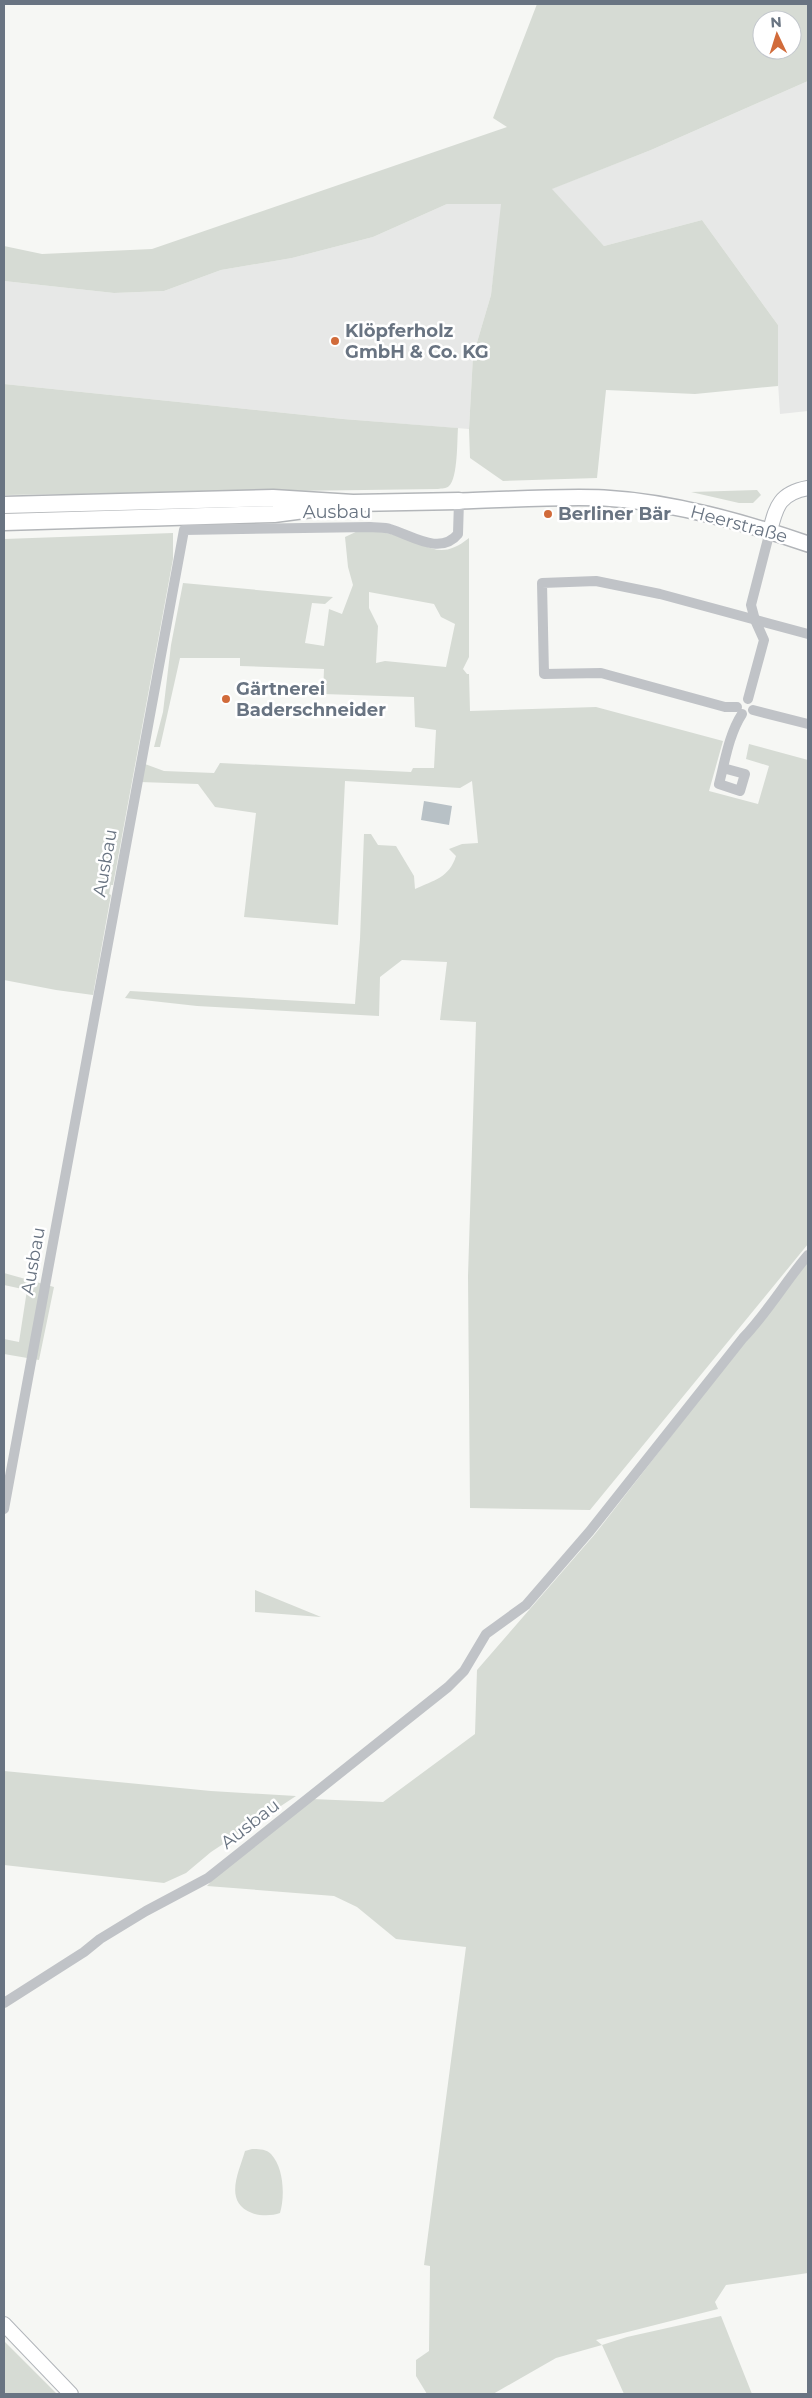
<svg xmlns="http://www.w3.org/2000/svg" width="812" height="2398" font-family="Montserrat,sans-serif">
<rect width="100%" height="100%" fill="#f6f7f4"/>
<!-- built -->
<g fill="#e7e8e7">
<path d="M808,81V411L780,414L777,367L778,325L702,220L604,246L551,189L651,150Z"/>
<path d="M447,204H502L491,295L473,356L469,429L343,419L4,384V281L114,293L164,291L221,270L292,258L373,237Z"/>
</g>
<!-- green -->
<g fill="#d6dbd4" fill-rule="evenodd">
<path d="M537,4H808V81L651,150L552,189L604,246L702,220L778,325V386L695,394L606,390L597,478L503,481L470,458L469,429L473,356L491,295L501,204H447L373,237L292,258L221,270L164,291L114,293L4,281V246L42,254L152,249L507,127L493,118ZM762,20H792V50H762Z"/>
<path d="M4,384L343,419L458,428C457,440 458,478 449,486C446,489 442,488 438,489L4,495Z"/>
<path d="M757,490L761,495L753,503H739L691,492Z"/>
<path d="M360,530C372,531 386,532 398,536C429,544 439,562 469,538V657L463,669L467,674H469L470,711L596,707L723,741L709,791L758,804L769,766L746,759L749,744L808,760V1244L590,1510L470,1508L468,1276L476,1022L440,1020L447,962L402,960L380,977L379,1016L197,1006L125,998L130,991L355,1004L360,939L364,834H371L378,845L396,846L414,876L415,889C434,880 449,878 456,856L449,849L462,844L478,843L472,781L460,788L345,781L338,925L244,917L256,813L215,807L198,784L140,782L145,764L164,771L214,773L220,763L411,772L413,768H434L436,730L415,727L414,697L323,694L324,669L240,666V658H180L160,747H154L163,712L171,645L183,583L333,597L325,604L312,603L305,643L324,646L329,609L342,614L353,585L348,567L345,537ZM369,592L434,604L441,617L455,624L446,667L385,661L376,663L378,626L369,608Z"/>
<path d="M173,533V559L113,885H111L109,894L111,895L93,995L56,990L4,980V539Z"/>
<path d="M808,1260V2273L726,2285L715,2302L718,2309L596,2340L602,2345L627,2337L721,2316L752,2394H624L602,2345L556,2358L493,2394H427L416,2376V2360L429,2351L430,2266L424,2265L466,1947L396,1939L357,1907L334,1896L207,1886L219,1873L312,1799L383,1802L475,1734L477,1670L595,1534Z"/>
<path d="M4,1273L54,1287L39,1360L4,1354V1339L19,1342L27,1290L4,1285Z"/>
<path d="M255,1590L321,1617L255,1612Z"/>
<path d="M4,1771L211,1791L296,1796L211,1852L186,1873L164,1883L4,1865Z"/>
<path d="M252,2149C259,2149 266,2149 271,2154C284,2168 285,2196 280,2213C272,2216 260,2216 252,2213C223,2202 239,2172 245,2151Z"/>
<path d="M4,2341L57,2394H4Z"/>
</g>
<!-- water -->
<path fill="#b8c1c6" d="M424,801L452,806L449,825L421,820Z"/>
<g fill="none" stroke-linecap="round" stroke-linejoin="round">
<!-- secondary casing -->
<g stroke="#b1b5ba" stroke-width="16">
<g id="secondary">
<path d="M770,531C776,506 780,493 808,488"/>
<path d="M4,2324L71,2394"/>
</g>
</g>
<!-- primary casing -->
<g stroke="#b2b5b9" stroke-width="18">
<path id="primary" d="M459,501C507,500 556,496 604,498C673,502 743,522 808,544"/>
</g>
<!-- trunk casing -->
<g stroke="#b3b6b9" stroke-width="19">
<g id="trunk">
<path d="M4,505L273,498L353,503L459,501"/>
<path d="M4,522L274,514L319,508"/>
</g>
</g>
<!-- minor -->
<g stroke="#c0c3c7" stroke-width="10">
<path d="M748,699L764,640L755,620L751,605L770,531"/>
<path d="M737,707H725L601,673L544,674L542,583L596,581L660,594L808,634"/>
<path d="M753,710L808,724"/>
<path d="M723,768L745,774L740,791L719,784C725,761 729,734 742,714"/>
<path d="M4,1509L184,530L370,527C377,528 384,527 390,529C411,535 440,556 458,534L459,501"/>
<path d="M4,2003L84,1952L100,1939L146,1911L208,1878L448,1687L464,1671L486,1634L526,1605L590,1531L743,1338C768,1312 785,1282 808,1255"/>
</g>
<!-- secondary -->
<use href="#secondary" stroke="#fff" stroke-width="14"/>
<!-- primary -->
<use href="#primary" stroke="#fff" stroke-width="15"/>
<!-- trunk -->
<use href="#trunk" stroke="#fff" stroke-width="16"/>
</g>
<!-- markers -->
<g fill="#d16b3a" stroke="#fff" stroke-width="2">
<circle cx="335" cy="341" r="5"/>
<circle cx="548" cy="514" r="5"/>
<circle cx="226" cy="699" r="5"/>
</g>
<g text-anchor="middle" dominant-baseline="central" stroke-width="5" stroke-linejoin="round" paint-order="stroke">
<!-- poi labels -->
<g font-size="18" font-weight="bold" fill="#697482" stroke="#fff" text-anchor="start">
<text x="345" y="331">Klöpferholz<tspan x="345" dy="21">GmbH &amp; Co. KG</tspan></text>
<text x="558" y="514">Berliner Bär</text>
<text x="236" y="689">Gärtnerei<tspan x="236" dy="21">Baderschneider</tspan></text>
</g>
<!-- street labels -->
<g font-size="18" fill="#697482" stroke="#fff">
<text x="337" y="512">Ausbau</text>
<text transform="translate(739 524) rotate(15)">Heerstraße</text>
<text transform="translate(105 863) rotate(-80)">Ausbau</text>
<text transform="translate(33 1261) rotate(-80)">Ausbau</text>
<text transform="translate(250 1824) rotate(-38)">Ausbau</text>
</g>
</g>
<!-- border -->
<rect width="812" height="2398" fill="none" stroke="#697482" stroke-width="10"/>
<!-- north arrow -->
<g transform="translate(777 35) rotate(356)"><circle r="24" fill="#ffffff" stroke="#c3c7cd"/>
<path d="M0-4L9 19L0 12L-9 19Z" fill="#d16b3a"/>
<text y="-8" font-size="14" font-weight="bold" text-anchor="middle" fill="#697482">N</text>
</g>
</svg>
